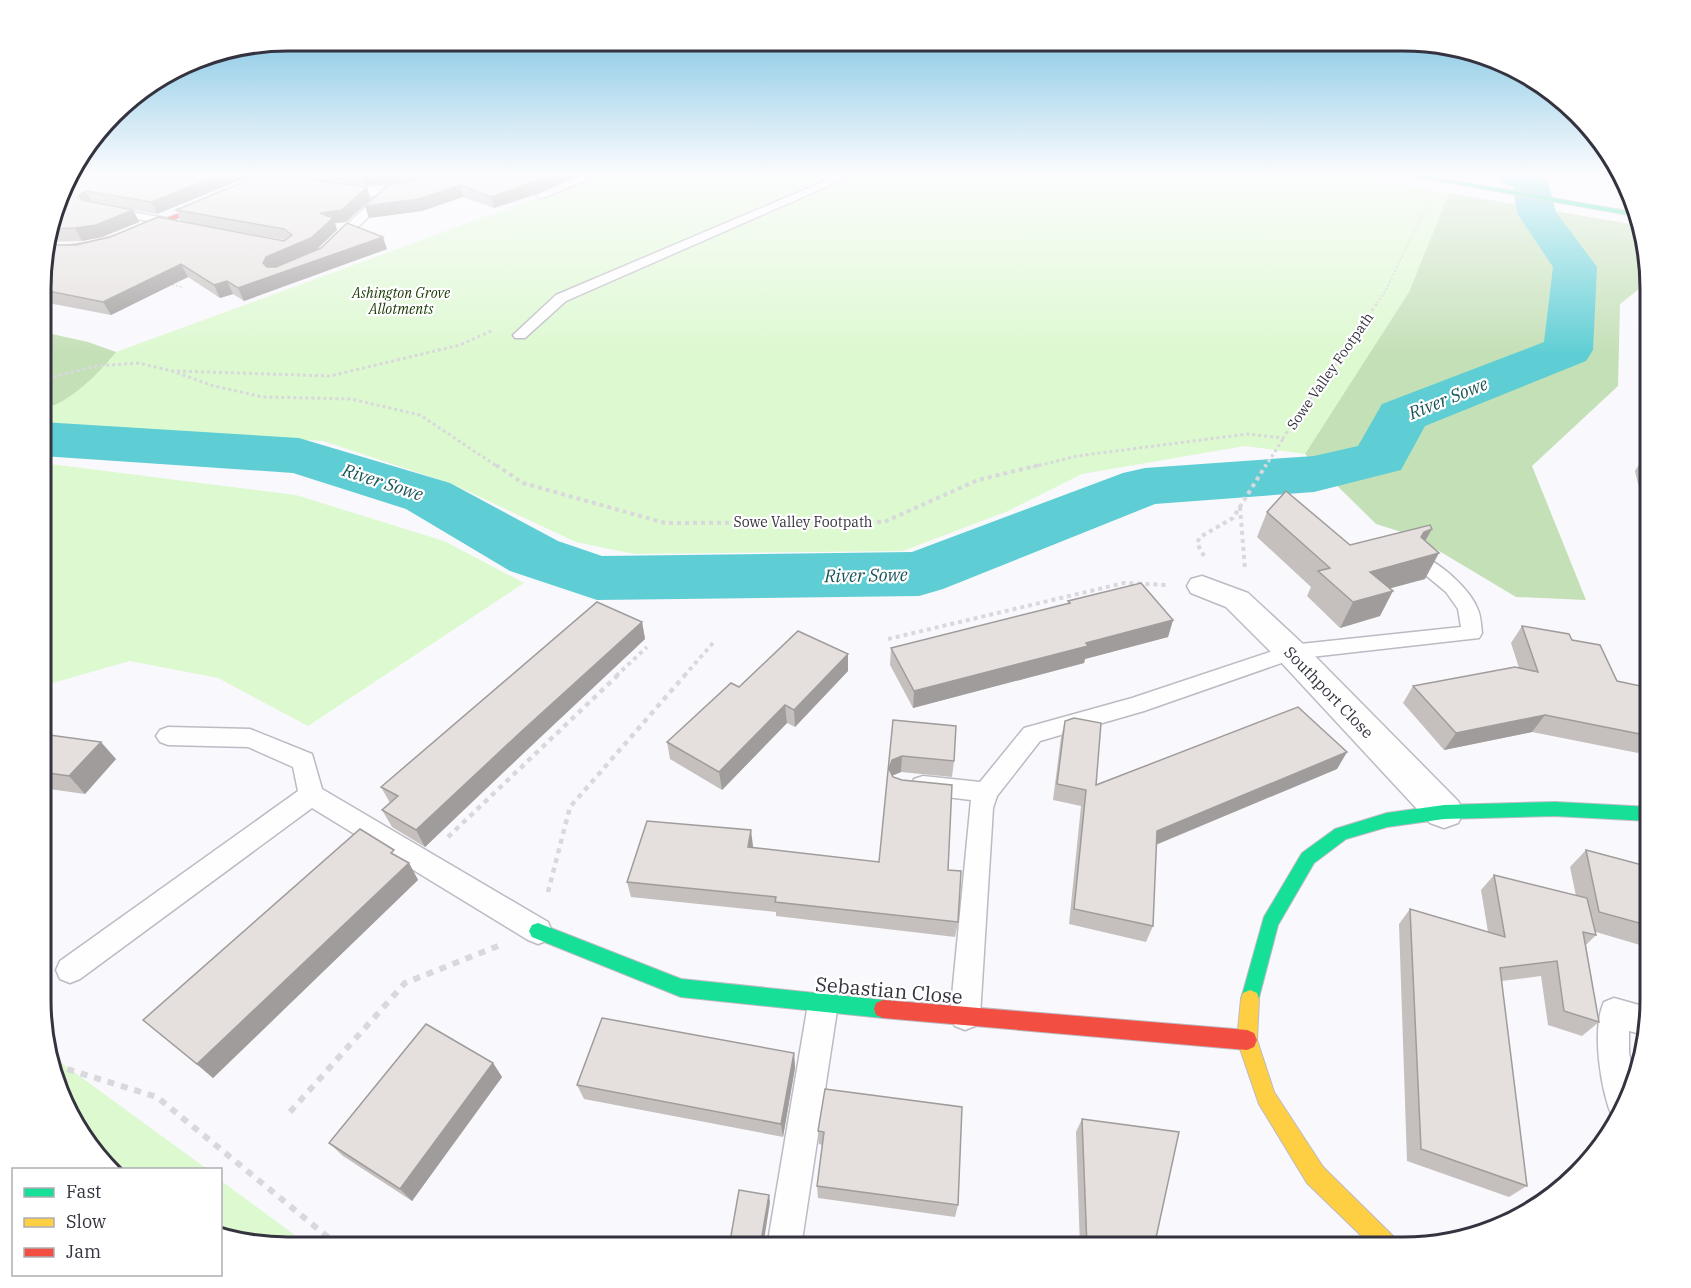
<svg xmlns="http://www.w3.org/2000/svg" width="1691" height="1288" font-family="'IBM Plex Serif',serif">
<rect width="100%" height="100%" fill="#f9f8fd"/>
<!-- green -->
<g fill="#ddf9d0">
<path d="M599,175H1353L1449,193L1409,292L1305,454L1245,446L1082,474L1008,511L903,551L634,554L576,542L452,484L323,441L42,426V409L52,407L116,352Z"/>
<path d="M42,463L296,495L444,541L524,583L308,726L218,678L130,661L42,686Z"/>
<path d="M52,1056L207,1169H112L66,1110Z"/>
<path d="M220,1180L311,1247H272L221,1235Z"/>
</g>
<!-- forest -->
<g fill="#c4e0b7">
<path d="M1449,193L1636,225L1649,281L1620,304L1618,386L1532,466L1586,600L1516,597L1414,536L1376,524L1305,454L1409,292Z"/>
<path d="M43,332L88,342L116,352C99,373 69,404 42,409Z"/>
</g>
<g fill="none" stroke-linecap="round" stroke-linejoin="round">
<!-- river -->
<path fill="#5eced4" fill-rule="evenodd" d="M1497,175H1544L1548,181L1556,212L1597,267L1593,350L1586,361L1425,426L1401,470L1314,492L1155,504L943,589L919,596L597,600L510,571L406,509L293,473L42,456V422L299,438L450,483L558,541L602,556L912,552L1123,473L1145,468L1314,456L1358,446L1382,404L1544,342L1553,267L1517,213L1513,187L1502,183Z"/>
<!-- lane casing -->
<g stroke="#bcbac3" stroke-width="3">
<g id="lane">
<path d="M584,175H599L545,197L541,198L536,195Z"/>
<path d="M839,175H853L566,301L525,338H515L513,335L556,295Z"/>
<path d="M387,189L391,190V194L338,247H330V241L383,190Z"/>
<path d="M107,208L166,218L172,221L166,224L103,213V209Z"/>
<path d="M1420,556C1439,561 1471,590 1478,610C1481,617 1481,626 1482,633L1479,638L1293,659L1144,711L1040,741L997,796L993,808L980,1016L975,1026L965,1030L955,1026L950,1016L971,800L914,793L911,786L914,779L923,776L980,782L1024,728L1132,698L1291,645L1461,627L1458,609L1446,592L1410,562L1413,558Z"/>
<path d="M168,727L250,729L312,754L322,789L548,922L552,931L548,940L538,944L528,940L312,808L80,979L70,983L60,979L56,970L60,961L298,791L293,767L248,747L168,745L160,742L156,736L160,730Z"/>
<path d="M823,990L833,994L838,1004L801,1247H767L808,1004L813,994Z"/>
<path d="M1614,998L1650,1008L1645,1035L1629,1031V1053L1635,1081L1632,1095L1616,1120L1613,1119C1601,1091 1591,1030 1604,1002Z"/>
</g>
</g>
<!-- street casing -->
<g stroke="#bcbac3" stroke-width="3">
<g id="street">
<path d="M249,175H289L365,187L396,184L429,175H454L452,178L406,192L365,197L257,180Z"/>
<path d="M1202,576L1248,593L1303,644L1458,801L1464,812L1458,823L1444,828L1430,823L1279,660L1226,607L1191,593L1187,586L1191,579Z"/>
</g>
</g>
<!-- fast casing -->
<g stroke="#bcbac3" stroke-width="2">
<g id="fast">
<path d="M1406,175H1421L1633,212L1634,216Z"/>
<path d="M1555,802L1650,807V821L1555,816L1444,819L1387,827L1346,839L1314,863L1278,925L1257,1005L1250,1008L1243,1005L1241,999L1264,917L1302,853L1335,829L1387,813L1444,805Z"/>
<path d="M538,923L681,979L883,1000L890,1003L892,1009L890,1015L883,1018L681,997L532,937L529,931L532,925Z"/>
</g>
</g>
<!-- slow casing -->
<g stroke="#bcbac3" stroke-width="2">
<path id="slow" d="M1250,990L1257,993L1259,999L1257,1040L1274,1092L1323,1167L1396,1239L1399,1247H1373L1307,1183L1259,1104L1237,1040L1241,999L1243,993Z"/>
</g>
<!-- jam casing -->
<g stroke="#bcbac3" stroke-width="2">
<g id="jam">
<path d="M218,197L223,198L158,227L115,242L68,251L44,252L45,248C107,244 161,221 218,197Z"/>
<path d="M883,1000L1247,1030L1254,1033L1257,1040L1254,1047L1247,1050L883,1018L876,1015L874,1009L876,1003Z"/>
</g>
</g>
<!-- path-far4 -->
<g stroke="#d9d8dc" stroke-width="2" stroke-dasharray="2 2" stroke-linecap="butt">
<path d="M168,284L182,287"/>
<path d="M1377,303L1386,290L1427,204"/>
</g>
<!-- path-far3 -->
<g stroke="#d9d8dc" stroke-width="3" stroke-dasharray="3 3" stroke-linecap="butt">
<path d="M177,371L330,376L460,345L493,330"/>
<path d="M42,380L96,366L139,363L172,371L214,386L263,397L351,399L420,415L498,467"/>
<path d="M1033,467L1077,456L1247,434L1283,438L1378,302"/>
<path d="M1265,467L1283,439"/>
</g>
<!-- path-far2 -->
<g stroke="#d9d8dc" stroke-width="4" stroke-dasharray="4 4" stroke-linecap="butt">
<path d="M496,465L523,483L665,523L884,522L978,480L1039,465"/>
<path d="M1240,507L1245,569"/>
<path d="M1204,556L1197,543L1200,537L1233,518L1266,465"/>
<path d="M888,639L1124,583L1168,585"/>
<path d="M616,676L647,647"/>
<path d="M684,676L713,643"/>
</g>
<!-- path-far1 -->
<g stroke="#d9d8dc" stroke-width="4.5" stroke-dasharray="5 5" stroke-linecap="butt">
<path d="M448,837L618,675"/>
<path d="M548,892L570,807L685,675"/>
</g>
<!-- path -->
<g stroke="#d9d8dc" stroke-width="6" stroke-dasharray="7 7" stroke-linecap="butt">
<path d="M54,1065L157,1097L340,1247"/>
<path d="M290,1112L405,983L498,946"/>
</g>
<!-- lane -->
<use href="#lane" fill="#fefeff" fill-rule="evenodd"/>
<!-- street -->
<use href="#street" fill="#fefeff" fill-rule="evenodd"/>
<!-- fast -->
<use href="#fast" fill="#16e098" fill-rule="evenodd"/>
<!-- slow -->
<use href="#slow" fill="#ffcf43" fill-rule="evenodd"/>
<!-- jam -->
<use href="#jam" fill="#f24e42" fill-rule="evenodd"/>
</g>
<!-- wall -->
<g fill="#c5c0be" fill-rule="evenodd">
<path d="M70,175H248V177L157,214L133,210L139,222L102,237L82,241L47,242Z"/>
<path d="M304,175H420L396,182L365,185Z"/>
<path d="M428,175H578L534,195L494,208L463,197L422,211L369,218L365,206L403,183Z"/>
<path d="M371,199L346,222L335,223L337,230L316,250L387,249L244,301L233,294L220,298L188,277L111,315L43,302V256L76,245L181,221L176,210ZM206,226L285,240L284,241Z"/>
<path d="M1646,421L1650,422V463L1640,429Z"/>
<path d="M1640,463L1650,465V517H1646L1635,471Z"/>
<path d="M1267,512L1350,545L1425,541V579L1390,588L1380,616L1340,628L1307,596L1311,587L1257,537Z"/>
<path d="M1068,601L1173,620L1168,637L1085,659L1084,663L913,708L890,665L891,648L1068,604Z"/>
<path d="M642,622L645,639L529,748L425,847L392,827L382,810L390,803L381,787Z"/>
<path d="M1522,626L1572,640L1617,681L1650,688V750L1642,748L1638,753L1532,732L1444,750L1403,703L1413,686L1519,668L1511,643Z"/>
<path d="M848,654V671L795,727L787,723L722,790L670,759L667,742L739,687Z"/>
<path d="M893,720L954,761L952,777L901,772L892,776L948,870L958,922L955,937L776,916V912L631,897L627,882L753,846V848L879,862Z"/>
<path d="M1065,721L1096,785L1347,752L1337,769L1156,845L1153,926L1146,942L1069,924L1081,806L1053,800L1061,737Z"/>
<path d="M42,734L116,759L85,794L42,788Z"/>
<path d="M1586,850L1650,867V948L1596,932V935L1586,945L1599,1022L1582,1036L1548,1025L1541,976L1501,981L1527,1186L1509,1197L1407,1161L1399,924L1410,909L1488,932L1481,890L1494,875L1576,896L1570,867Z"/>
<path d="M398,857L409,863L418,880L213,1078L143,1020Z"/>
<path d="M794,1053L795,1068L783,1137L584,1099L577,1085Z"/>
<path d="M493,1063L502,1077L412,1201L343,1156L329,1143Z"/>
<path d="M962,1107L958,1205L955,1217L818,1198L817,1186L822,1145L819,1144L818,1131Z"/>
<path d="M1082,1119L1154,1247H1080L1076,1132Z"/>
</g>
<!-- shaded-wall -->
<g fill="#a09c9b">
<path d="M219,175H248V177L157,214L152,202Z"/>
<path d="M362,175H420L396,182L365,185Z"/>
<path d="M550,175H578L534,195L494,208L491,197Z"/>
<path d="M460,185L463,197L422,211L369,218L365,206Z"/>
<path d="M367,187L371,199L346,222L335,223L337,230L316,250L268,276L263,263L266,257L320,213Z"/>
<path d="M86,191L92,203L85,208L78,196Z"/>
<path d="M133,210L139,222L102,237L82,241L75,228Z"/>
<path d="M383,237L387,249L244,301L238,288Z"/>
<path d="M181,264L188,277L111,315L103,302Z"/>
<path d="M227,281L233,294L220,298L214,285Z"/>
<path d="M1432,529L1418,554L1439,553L1425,579L1358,597L1370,572L1424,532Z"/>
<path d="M1393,591L1380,616L1340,628L1353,602Z"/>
<path d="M1173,620L1168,637L1085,659L1084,663L913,708L914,691L1086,643Z"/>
<path d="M642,622L645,639L529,748L425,847L416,830L523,730Z"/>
<path d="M848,654V671L795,727L794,710Z"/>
<path d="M785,705L787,723L722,790L719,772Z"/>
<path d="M1545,715L1532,732L1444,750L1456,733Z"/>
<path d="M101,742L116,759L85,794L69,776Z"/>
<path d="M1347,752L1337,769L1150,847L1157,831Z"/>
<path d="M902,756L901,772L891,776L889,769L892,760Z"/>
<path d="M751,830L753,846L750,863L748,847Z"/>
<path d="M409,863L418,880L213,1078L197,1064Z"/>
<path d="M794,1053L795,1068L783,1137L781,1124Z"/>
<path d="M493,1063L502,1077L412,1201L400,1189Z"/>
<path d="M769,1195L770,1202L763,1247H760Z"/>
</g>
<!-- building -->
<g fill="#e5dfdd" stroke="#a09c9b" stroke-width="1.5">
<path d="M70,175H219L152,202L86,191L78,196L82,200L133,210L96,225L75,228L52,229Z"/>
<path d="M260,175H281L367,187L342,210L320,213L333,218L311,238L266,257L263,263L267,267H276L321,248L347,223L383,237L238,288L227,281L214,285L181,264L103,302L43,290V256L46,245H76L110,237L158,217L284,241L292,235L284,229L176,210Z"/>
<path d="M428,175H550L531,183L491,197L460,185L419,199L365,206L389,184L403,183Z"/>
<path d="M1646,421L1650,422V436Z"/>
<path d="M1640,463L1650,465V500Z"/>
<path d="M1286,491L1350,545L1430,525L1432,529L1424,532L1421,537L1439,553L1370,572L1393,591L1353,602L1318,571L1330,568L1267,512Z"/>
<path d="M1141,583L1173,620L1086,643L1088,646L914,691L891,648L1070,603L1068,601Z"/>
<path d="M597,602L642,622L523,730L416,830L382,810L398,796L381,787Z"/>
<path d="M1522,626L1569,634L1572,640L1600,645L1617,681L1650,688V736L1545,715L1456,733L1413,686L1515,667L1538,672Z"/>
<path d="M798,631L848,654L794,710L785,705L719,772L667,742L731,683L739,687Z"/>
<path d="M1298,707L1347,752L1157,831L1153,926L1074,909L1086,790L1057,784L1065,721L1074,718L1101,723L1096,785Z"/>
<path d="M893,720L956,726L954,761L902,756L892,760L889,769L893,777L902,780L952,785L948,870L961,871L958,922L775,902L776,897L627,882L647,821L751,830L748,847L879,862Z"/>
<path d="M42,734L101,742L69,776L42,772Z"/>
<path d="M360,829L394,850L391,853L409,863L197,1064L143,1020Z"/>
<path d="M1586,850L1650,867V926L1599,912Z"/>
<path d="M1494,875L1587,898L1596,935L1583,932L1599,1022L1564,1011L1557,961L1500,968L1527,1186L1421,1149L1410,909L1505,937Z"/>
<path d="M602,1018L794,1053L781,1124L577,1085Z"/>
<path d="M426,1024L493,1063L400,1189L329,1143Z"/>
<path d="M825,1089L962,1107L958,1205L817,1186L824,1132L818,1131Z"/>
<path d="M1082,1119L1179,1132L1154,1247H1087Z"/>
<path d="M739,1190L769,1195L760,1247H729Z"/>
</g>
<!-- sky -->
<linearGradient id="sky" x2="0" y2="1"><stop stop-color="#71bee0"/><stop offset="0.49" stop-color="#fcfcfe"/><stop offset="1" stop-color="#fcfcfe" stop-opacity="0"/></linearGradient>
<rect width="1691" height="355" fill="url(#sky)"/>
<g text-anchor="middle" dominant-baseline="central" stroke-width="4.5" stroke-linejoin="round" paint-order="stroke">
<!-- far-park labels -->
<g font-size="14" font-style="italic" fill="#193901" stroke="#fff">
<text x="401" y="293">Ashington Grove<tspan x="401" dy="16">Allotments</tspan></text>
</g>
<!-- far-street labels -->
<g font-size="14" fill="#35333f" stroke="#fff">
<text transform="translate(1330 371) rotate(-55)">Sowe Valley Footpath</text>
<text x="803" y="522">Sowe Valley Footpath</text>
</g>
<!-- street labels -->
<g font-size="16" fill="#35333f" stroke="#fff">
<text transform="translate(1329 692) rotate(46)">Southport Close</text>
</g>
<!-- water labels -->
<g font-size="18" font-style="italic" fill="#195558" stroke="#fff">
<text transform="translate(1448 398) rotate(-22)">River Sowe</text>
<text transform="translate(383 482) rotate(18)">River Sowe</text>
<text transform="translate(866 575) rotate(-1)">River Sowe</text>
</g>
<!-- near-street labels -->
<g font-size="20" fill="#35333f" stroke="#fff">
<text transform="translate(889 990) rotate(5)">Sebastian Close</text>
</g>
</g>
<!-- crop -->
<path d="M0 0H1691V1288H0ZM288 51H1403A237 237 0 0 1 1640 288V1000A237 237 0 0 1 1403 1237H288A237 237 0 0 1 51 1000V288A237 237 0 0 1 288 51Z" fill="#fff" fill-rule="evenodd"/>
<path fill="none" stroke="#35333f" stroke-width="3" d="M288 51H1403A237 237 0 0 1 1640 288V1000A237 237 0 0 1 1403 1237H288A237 237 0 0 1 51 1000V288A237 237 0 0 1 288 51Z"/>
<!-- legend -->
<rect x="12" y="1168" width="210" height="108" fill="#ffffff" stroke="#aeadb2" stroke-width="1.5"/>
<rect x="24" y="1188" width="30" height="9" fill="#16e098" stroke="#aeadb2" stroke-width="1.5"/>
<text x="66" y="1198" font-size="18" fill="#35333f">Fast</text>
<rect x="24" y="1218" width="30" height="9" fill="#ffcf43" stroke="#aeadb2" stroke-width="1.5"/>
<text x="66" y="1228" font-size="18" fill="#35333f">Slow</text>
<rect x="24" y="1248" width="30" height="9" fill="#f24e42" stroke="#aeadb2" stroke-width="1.5"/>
<text x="66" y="1258" font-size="18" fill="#35333f">Jam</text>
</svg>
